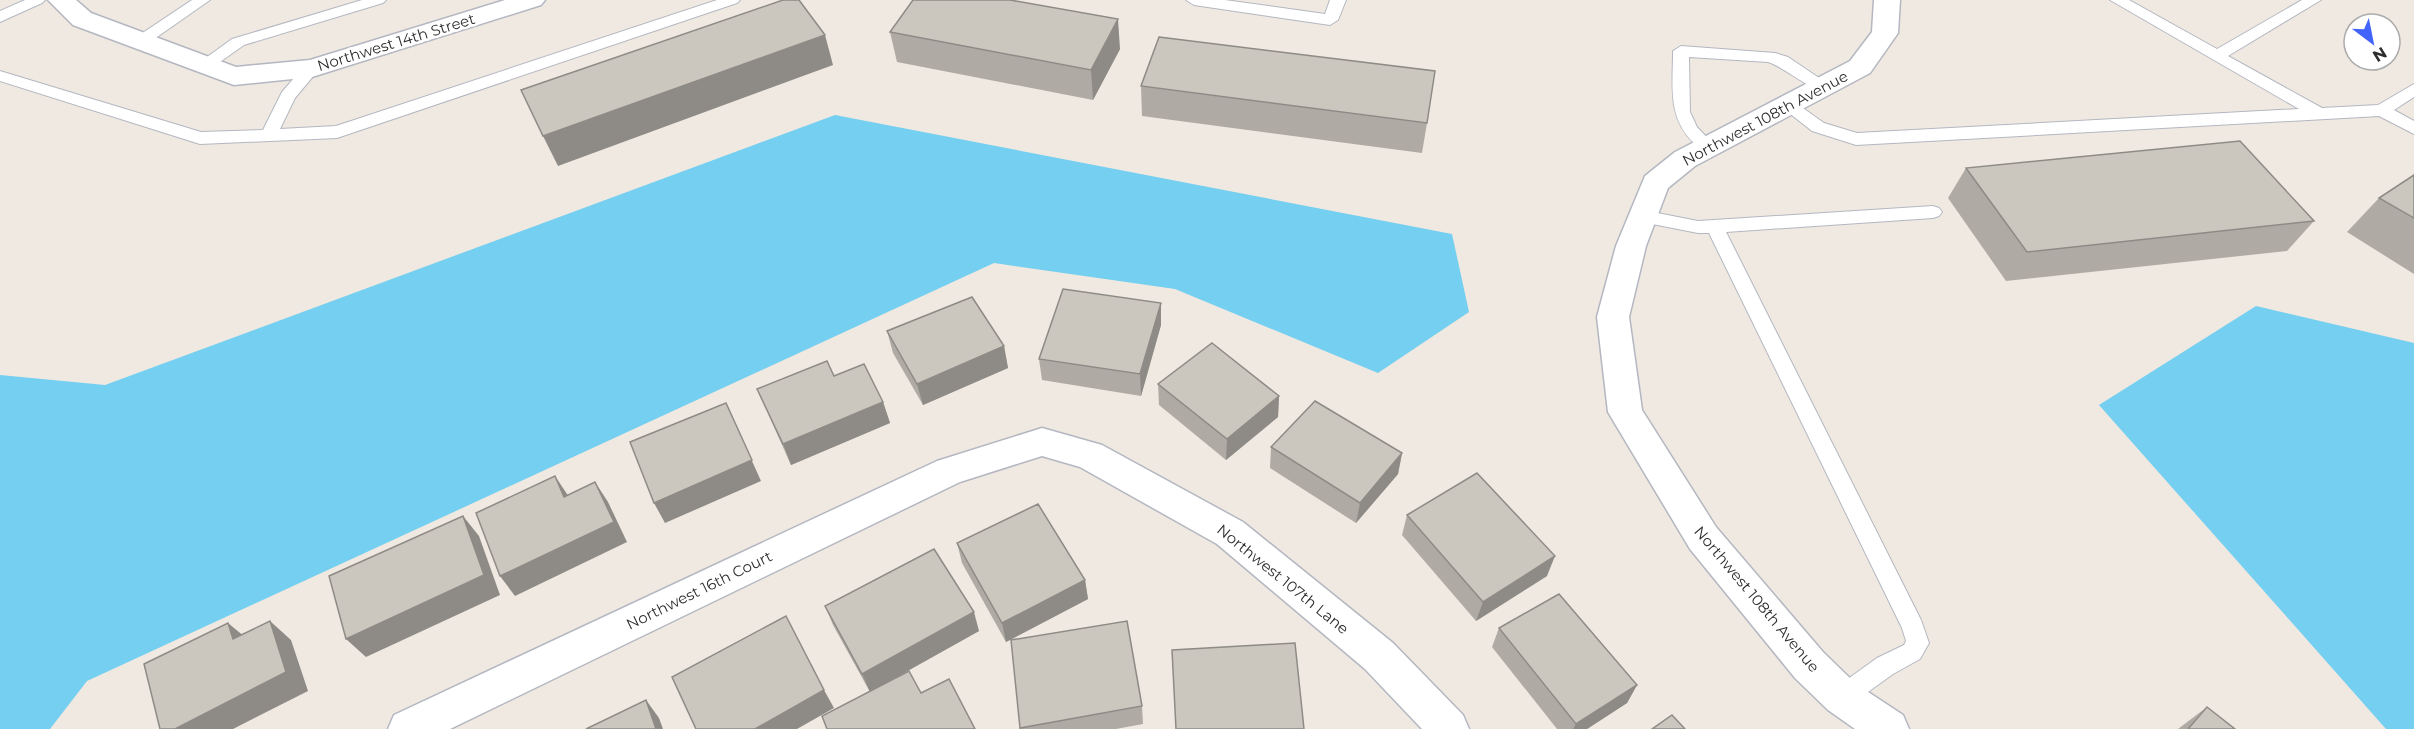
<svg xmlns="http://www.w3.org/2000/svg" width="2414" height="729" font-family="Montserrat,sans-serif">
<rect width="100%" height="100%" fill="#efe9e1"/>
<!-- water -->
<g fill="#75cff0">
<path d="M835,115L1452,234L1469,312L1378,373L1175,289L994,263L87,681L50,729H0V375L105,385Z"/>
<path d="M2256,306L2414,343V729H2386L2099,405Z"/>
</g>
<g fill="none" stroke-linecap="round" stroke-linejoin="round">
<!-- service casing -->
<g stroke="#b4b7c1" stroke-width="2">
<g id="service">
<path d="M25,0H45L42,3L0,22V11Z"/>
<path d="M192,0H210L147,44H135L133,41L135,38Z"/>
<path d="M362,0H386L383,3L244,45L210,69L204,70L196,65L232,39Z"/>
<path d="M717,0H740L737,3L337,138L200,144L0,81V71L201,132L263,130L282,92L306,64L312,63L320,68L295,98L280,129L336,126Z"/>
<path d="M1186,0H1225L1325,14L1330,0H1346L1338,20L1330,25L1194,5Z"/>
<path d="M2110,0H2129L2217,49L2302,0H2321L2228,56L2322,108L2378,105L2414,84V97L2394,110L2414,121V134L2379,116L1856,145L1812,131L1779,105L1781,101H1793L1824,123L1857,133L2299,109Z"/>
<path d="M1681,46L1775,53L1788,57L1831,86L1829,90C1813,94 1785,67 1768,62L1689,57L1690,112L1697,127L1716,147L1714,151C1704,154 1701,150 1694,143C1667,117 1673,86 1673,51Z"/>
<path d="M1933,206L1939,208L1942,212L1939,216L1933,218L1726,232L1921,620L1929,643L1920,659L1893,674L1850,705L1842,708L1834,705L1830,697L1834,689L1877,658L1904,645L1906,641L1902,628L1709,233H1698L1642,222L1636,220L1633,216L1636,212L1642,210L1698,221Z"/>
</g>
</g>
<!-- minor casing -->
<g stroke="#b4b7c1" stroke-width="3">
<g id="minor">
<path d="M48,0H76L91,13L236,67L310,60L505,0H545L541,5L312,77L234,85L73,25Z"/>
<path d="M1874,0H1900L1898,33L1870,73L1695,166L1668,188L1646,246L1629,317L1642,410L1716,527L1823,652L1856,684L1903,715L1909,729H1855L1828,710L1795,678L1690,549L1608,412L1597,317L1616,246L1645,176L1675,152L1850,61L1872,32Z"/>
<path d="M1042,428L1102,445L1243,522L1393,643L1463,715L1469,729H1422L1365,669L1217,544L1080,467L1042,456L960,482L450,729H388L394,715L937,461Z"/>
</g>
</g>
<!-- service -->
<use href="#service" fill="#fff" fill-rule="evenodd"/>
<!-- minor -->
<use href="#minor" fill="#fff" fill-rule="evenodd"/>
</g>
<!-- wall -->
<g fill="#afaba4">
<path d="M890,32L1120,49L1093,100L897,62Z"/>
<path d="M1141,86L1427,123L1422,153L1142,116Z"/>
<path d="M1966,168L2314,221L2287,251L2006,281L1948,198Z"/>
<path d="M2414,175V274L2347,232L2379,198Z"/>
<path d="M1161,325L1141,396L1042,380L1039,359Z"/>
<path d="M887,331L1004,346L1008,368L923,405L893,353Z"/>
<path d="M1158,384L1279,396L1278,417L1226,460L1159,405Z"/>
<path d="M757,389L883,402L890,423L791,465Z"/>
<path d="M1271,447L1402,453L1398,474L1356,523L1270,468Z"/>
<path d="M1407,515L1547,576L1476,621L1402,535Z"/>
<path d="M957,543L1085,580L1088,599L1006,642L962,563Z"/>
<path d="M825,606L979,631L891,680L921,693L975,729L870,692L833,625Z"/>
<path d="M1499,628L1637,685L1627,703L1587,729H1557L1492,647Z"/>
<path d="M1011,640L1142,706L1143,724L1116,729H1020Z"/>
<path d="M2207,707L2235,729H2178Z"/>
</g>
<!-- shaded-wall -->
<g fill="#8e8b86">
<path d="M1118,19L1120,49L1093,100L1091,70Z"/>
<path d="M825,35L833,65L558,166L543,136Z"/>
<path d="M1161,303V325L1141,396L1140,374Z"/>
<path d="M1004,346L1008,368L923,405L917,384Z"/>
<path d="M1279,396L1278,417L1226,460L1227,439Z"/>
<path d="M883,402L890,423L791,465L783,444Z"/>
<path d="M726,403L761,481L665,523L654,503Z"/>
<path d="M1402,453L1398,474L1356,523L1360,503Z"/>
<path d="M555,476L569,497H564Z"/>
<path d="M595,482L608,502L627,542L515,596L500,576Z"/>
<path d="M463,516L479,536L500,595L366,657L346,639Z"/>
<path d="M1555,556L1547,576L1476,621L1483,602Z"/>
<path d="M1085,580L1088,599L1006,642L1002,623Z"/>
<path d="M974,612L979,631L870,692L862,674Z"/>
<path d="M270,621L291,640L308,691L233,729H175Z"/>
<path d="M228,623L251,642L233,639Z"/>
<path d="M1637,685L1627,703L1587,729H1573L1576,724Z"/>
<path d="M824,690L834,708L797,729H755Z"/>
<path d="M646,700L659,718L663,729H656Z"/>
</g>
<!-- building -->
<g fill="#cbc7bf" stroke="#8e8b86" stroke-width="1.5">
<path d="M783,0H799L825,35L543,136L521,90Z"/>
<path d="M913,0H1010L1118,19L1091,70L890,32Z"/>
<path d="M1159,37L1435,71L1427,123L1141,86Z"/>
<path d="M2240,141L2314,221L2027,252L1966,168Z"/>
<path d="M2414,175V218L2379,198Z"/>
<path d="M1063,289L1161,303L1140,374L1039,359Z"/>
<path d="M972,297L1004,346L917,384L887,331Z"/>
<path d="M1212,343L1279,396L1227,439L1158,384Z"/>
<path d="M827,361L834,376L864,364L883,402L783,444L757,389Z"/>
<path d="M1315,401L1402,453L1360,503L1271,447Z"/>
<path d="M726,403L752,460L654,503L630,442Z"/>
<path d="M1477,473L1555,556L1483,602L1407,515Z"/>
<path d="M555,476L564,497L595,482L614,522L500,576L476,513Z"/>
<path d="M1038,504L1085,580L1002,623L957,543Z"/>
<path d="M463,516L484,575L346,639L329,576Z"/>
<path d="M934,549L974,612L862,674L825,606Z"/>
<path d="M1559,594L1637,685L1576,724L1499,628Z"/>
<path d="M786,616L824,690L755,729H696L672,677Z"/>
<path d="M270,621L286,672L175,729H160L144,664L228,623L233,639Z"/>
<path d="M1127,621L1142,706L1020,728L1011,640Z"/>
<path d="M1295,643L1304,729H1176L1172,650Z"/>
<path d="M909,671L921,693L949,679L975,729H827L822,716Z"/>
<path d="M646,700L656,729H586Z"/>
<path d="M2207,707L2235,729H2188Z"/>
<path d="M1672,715L1685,729H1652Z"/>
</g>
<g text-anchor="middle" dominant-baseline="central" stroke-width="5" stroke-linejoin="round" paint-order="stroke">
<!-- street labels -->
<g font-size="15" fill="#2e2e2e" stroke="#fff">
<text transform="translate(396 42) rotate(-17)">Northwest 14th Street</text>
<text transform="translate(1765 118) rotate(-28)">Northwest 108th Avenue</text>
<text transform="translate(1283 579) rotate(39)">Northwest 107th Lane</text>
<text transform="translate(699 590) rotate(-26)">Northwest 16th Court</text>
<text transform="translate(1757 599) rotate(50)">Northwest 108th Avenue</text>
</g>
</g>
<!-- north arrow -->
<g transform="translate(2372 42) rotate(148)"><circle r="28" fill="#ffffff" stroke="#ababab" stroke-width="1.5"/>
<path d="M0-4.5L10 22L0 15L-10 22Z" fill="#4264fb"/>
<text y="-9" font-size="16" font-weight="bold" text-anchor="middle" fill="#2e2e2e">N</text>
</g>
</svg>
